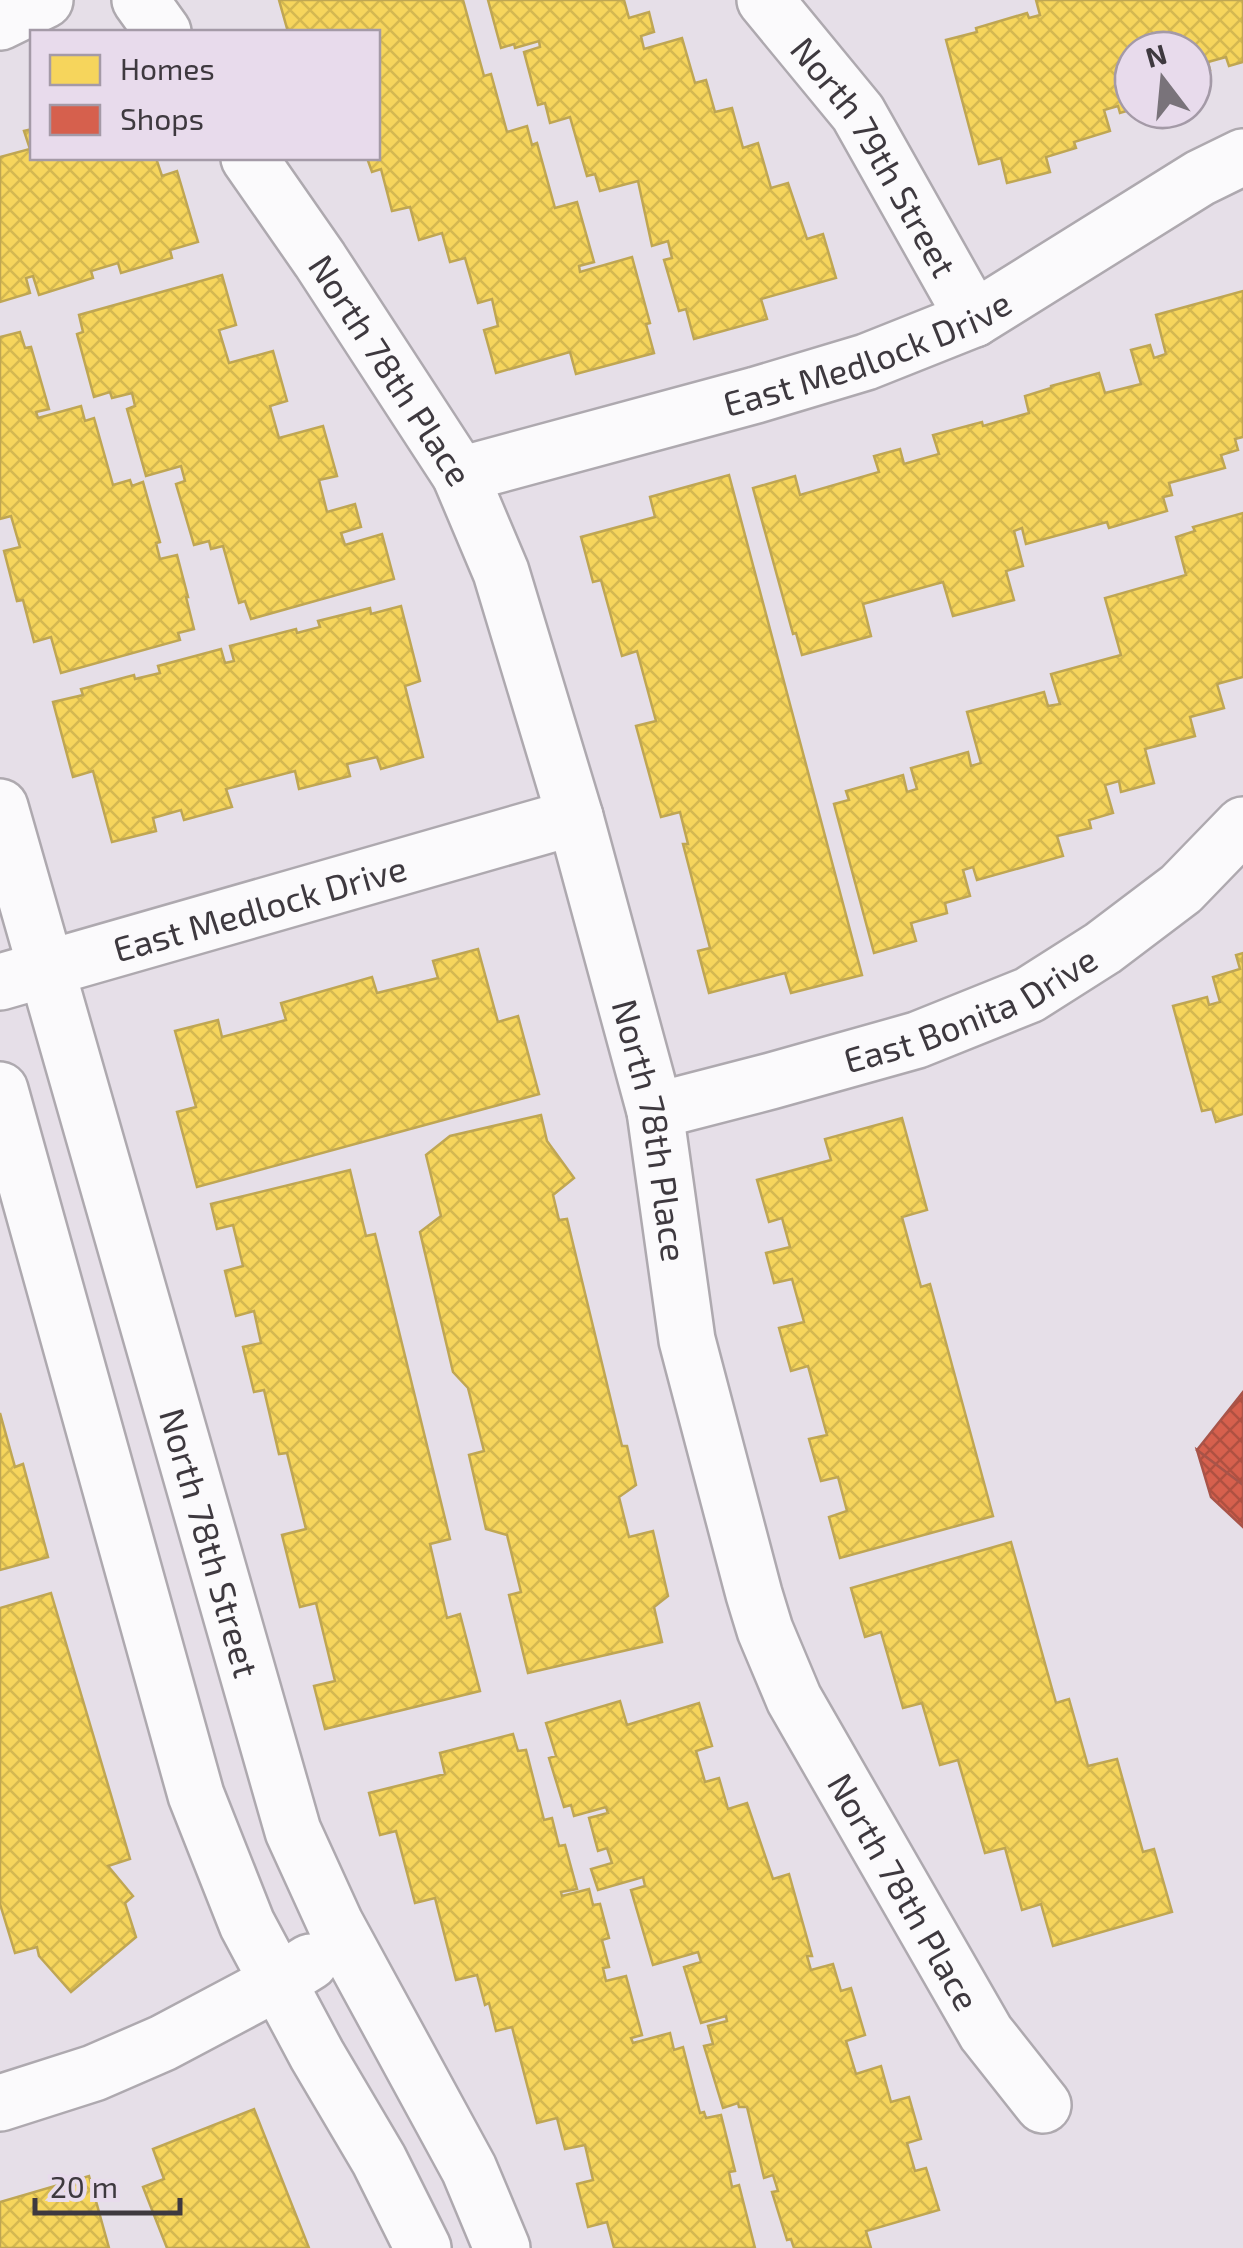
<svg xmlns="http://www.w3.org/2000/svg" width="1243" height="2248" font-family="'Exo 2',sans-serif">
<defs>
<pattern id="homes-cross-hatch" width="8" height="8" patternUnits="userSpaceOnUse" patternTransform="scale(2.5)"><rect width="8" height="8" fill="#f6d55c"/><path d="M0 0l8 8M0 8l8-8" fill="none" stroke="#d4b851"/></pattern>
<pattern id="shops-cross-hatch" width="8" height="8" patternUnits="userSpaceOnUse" patternTransform="scale(2.5)"><rect width="8" height="8" fill="#d6604d"/><path d="M0 0l8 8M0 8l8-8" fill="none" stroke="#af5041"/></pattern>
</defs>
<rect width="100%" height="100%" fill="#e6dfe8"/>
<!-- homes -->
<g fill="url(#homes-cross-hatch)" stroke="#bfa653" stroke-width="2.5">
<path d="M279,0H463L484,76L491,74L507,132L527,126L532,145L537,143L555,208L577,202L594,262L579,266L580,272L632,257L650,323L646,324L654,353L576,374L570,352L496,373L484,330L498,326L492,299L478,303L465,258L450,262L442,233L419,240L410,207L392,211L381,169L372,172L367,158H378V32H288Z"/>
<path d="M488,0H624L629,18L649,12L654,32L641,36L644,49L682,38L695,83L706,80L715,112L732,108L743,148L758,143L771,188L788,183L807,239L823,234L836,278L761,299L767,319L694,339L686,309L679,311L664,260L672,258L668,241L652,246L638,181L600,191L595,174L587,176L570,117L550,123L545,103L538,105L524,52L540,47L539,41L515,48L514,44L501,48Z"/>
<path d="M1036,0H1243V62L1229,66L1226,57L1208,62L1210,70L1193,75V50H1133V109L1120,113L1118,106L1104,110L1110,131L1074,142L1076,148L1046,157L1050,172L1007,183L1001,158L979,164L946,40L977,32L976,28L1027,13L1029,18L1040,15Z"/>
<path d="M32,129V158H156L162,176L177,171L198,242L170,250L172,258L121,273L118,263L91,271L93,278L39,295L33,276L26,278L30,293L0,302V157L30,149L24,131Z"/>
<path d="M222,275L236,325L219,330L229,363L273,351L287,401L270,406L279,438L323,426L337,476L319,480L327,512L355,504L361,527L341,533L345,545L382,534L394,579L251,619L245,601L239,603L223,546L211,549L209,541L194,545L176,484L185,481L181,466L146,476L127,409L135,406L132,393L112,398L110,392L94,397L77,334L83,332L79,315Z"/>
<path d="M1243,291V437L1235,439L1238,450L1221,455L1225,468L1169,483L1172,495L1163,497L1167,511L1109,528L1107,522L1026,544L1022,528L1014,531L1023,566L1006,571L1014,600L953,616L943,582L863,604L871,636L802,655L796,633L793,634L753,488L795,476L800,495L879,472L874,456L900,449L904,464L939,454L933,435L982,422L983,426L1029,413L1025,396L1051,388V386L1099,373L1105,393L1141,384L1131,350L1150,345L1154,358L1166,354L1156,315Z"/>
<path d="M20,332L25,348L31,347L49,409L36,412L38,418L81,406L85,421L94,418L113,485L130,480L132,486L143,482L160,542L156,543L160,559L177,555L188,597H186L194,629L178,633L180,640L61,673L51,637L34,642L23,600L17,601L4,551L20,547L11,516L0,519V337Z"/>
<path d="M729,475L862,975L791,993L785,973L709,993L698,951L710,948L683,844H688L680,812L661,817L636,726L656,721L637,651L622,656L601,580L593,582L581,537L655,517L650,497Z"/>
<path d="M1243,513V677L1217,684L1224,708L1190,717L1195,736L1145,749L1154,783L1121,792L1119,781L1105,785L1113,813L1089,820L1091,828L1057,836L1063,856L977,880L973,867L963,870L970,896L945,903L947,913L911,923L916,941L874,953L834,804L849,800L846,791L903,775L907,792L917,789L911,768L968,752L971,766L981,763L967,712L1044,692L1048,706L1060,704L1051,674L1121,655L1105,598L1186,575L1176,537L1195,531L1193,527Z"/>
<path d="M401,606L420,681L405,686L423,757L381,769L377,757L347,764L350,776L299,789L295,771L226,789L232,807L184,820L181,810L153,818L156,831L112,842L93,771L73,777L53,702L83,695L81,689L134,675L135,679L160,673L158,666L221,649L225,663L234,661L230,646L296,629L297,633L320,627L318,621L370,608L371,614Z"/>
<path d="M478,949L498,1022L518,1016L539,1094L197,1187L177,1112L196,1107L175,1031L218,1020L222,1037L286,1020L281,1003L372,977L377,993L438,978L433,961Z"/>
<path d="M1243,953V1114L1216,1122L1212,1109L1202,1111L1173,1006L1207,997L1209,1005L1220,1002L1213,977L1240,969L1236,955Z"/>
<path d="M541,1115L547,1141L574,1178L553,1195L559,1220L567,1219L622,1446H627L636,1485L619,1497L629,1537L653,1531L668,1596L654,1607L662,1642L528,1673L509,1595L521,1592L507,1535L486,1529L469,1455L484,1451L468,1388L453,1372L420,1232L441,1216L426,1155L450,1136Z"/>
<path d="M902,1118L927,1210L902,1217L921,1287L930,1284L993,1516L840,1558L829,1517L847,1511L838,1477L821,1481L809,1439L827,1435L808,1366L791,1371L779,1328L804,1322L792,1279L774,1283L766,1253L790,1247L782,1218L769,1222L757,1180L831,1160L825,1139Z"/>
<path d="M350,1170L366,1236L375,1234L450,1539L430,1544L447,1618L460,1614L480,1691L325,1729L314,1686L335,1681L316,1603L300,1607L282,1535L306,1529L287,1453L279,1454L264,1390L254,1392L243,1347L261,1343L254,1311L236,1316L225,1271L243,1266L233,1225L217,1229L211,1204Z"/>
<path d="M0,1413L15,1467L23,1464L48,1557L0,1570Z"/>
<path d="M1011,1542L1056,1703L1069,1699L1088,1766L1117,1759L1143,1852L1154,1849L1172,1912L1053,1946L1041,1904L1022,1910L1005,1848L985,1853L958,1760L940,1765L922,1703L903,1708L881,1632L865,1637L851,1588Z"/>
<path d="M51,1593L130,1859L108,1866L133,1896L125,1903L136,1937L71,1992L39,1956L37,1947L15,1953L0,1904V1608Z"/>
<path d="M620,1701L627,1725L699,1703L712,1746L696,1751L705,1782L719,1778L728,1809L747,1803L773,1879L789,1874L812,1956H807L811,1970L833,1964L841,1991L851,1988L865,2035L846,2041L856,2074L881,2066L891,2102L909,2097L921,2139L907,2143L915,2171L926,2168L939,2210L866,2231L871,2248H794L791,2239L787,2240L772,2192L778,2191L773,2175L764,2178L747,2107H739L738,2103L723,2108L704,2046L713,2044L708,2026L727,2021L726,2016L701,2023L684,1967L701,1962L698,1952L653,1965L631,1890L645,1886L643,1877L598,1890L591,1869L612,1863L607,1848L598,1851L589,1818L608,1813L606,1807L574,1816L571,1805L564,1807L549,1758L556,1756L546,1723Z"/>
<path d="M513,1734L518,1751L526,1750L544,1820L552,1818L559,1846L565,1845L577,1889L561,1892L562,1896L589,1889L593,1905L600,1904L609,1938L602,1940L609,1967L603,1968L606,1981L626,1976L642,2035L631,2038L633,2043L670,2033L674,2050L683,2047L700,2113L704,2112L706,2118L721,2115L735,2171L729,2172L732,2187L739,2185L755,2248H614L607,2222L588,2227L577,2184L593,2180L585,2145L565,2149L557,2118L537,2123L512,2027L496,2031L489,2003L485,2005L477,1975L456,1980L435,1898L415,1903L396,1831L380,1835L369,1793L445,1774L440,1753Z"/>
<path d="M254,2109L309,2248H167L143,2187L164,2179L153,2149Z"/>
<path d="M89,2176L109,2248H0V2202Z"/>
</g>
<!-- shops -->
<g fill="url(#shops-cross-hatch)" stroke="#a85449" stroke-width="2.5">
<path d="M1243,1392V1485L1197,1450Z"/>
<path d="M1197,1450L1243,1485V1527L1211,1497Z"/>
</g>
<g fill="none" stroke-linecap="round" stroke-linejoin="round">
<!-- minor casing -->
<g stroke="#aea9af" stroke-width="60">
<g id="minor">
<path d="M140,0L163,32"/>
<path id="s1" d="M765,0L858,113L974,319"/>
<path d="M0,22L45,0"/>
<path id="s2" d="M249,158L320,260L460,475L501,572L575,817L655,1111L687,1340L754,1594L765,1630L794,1699L986,2033L1043,2105"/>
<path id="s3" d="M460,475L756,395L866,362L974,319L1200,178L1243,157"/>
<path id="s4" d="M0,807L293,1831L335,1923L469,2169L502,2248"/>
<path id="s5" d="M0,982L575,817"/>
<path d="M0,1090L196,1795L247,1924L317,2055L379,2160L423,2248"/>
<path id="s6" d="M655,1111L771,1081L917,1040L1029,995L1103,948L1181,889L1243,825"/>
<path d="M0,2103L94,2073L163,2043L278,1982L310,1962"/>
</g>
</g>
<!-- minor -->
<use href="#minor" stroke="#fbfafc" stroke-width="55"/>
</g>
<g text-anchor="middle" dominant-baseline="central" stroke-width="10" stroke-linejoin="round" paint-order="stroke">
<!-- street labels -->
<g font-size="35" fill="#3e393f" stroke="#e8dbec">
<text stroke="none"><textPath href="#s1" startOffset="192">North 79th Street</textPath></text>
<text stroke="none"><textPath href="#s3" startOffset="425">East Medlock Drive</textPath></text>
<text stroke="none"><textPath href="#s2" startOffset="255">North 78th Place</textPath></text>
<text stroke="none"><textPath href="#s5" startOffset="270">East Medlock Drive</textPath></text>
<text stroke="none"><textPath href="#s6" startOffset="332">East Bonita Drive</textPath></text>
<text stroke="none"><textPath href="#s2" startOffset="1065">North 78th Place</textPath></text>
<text stroke="none"><textPath href="#s4" startOffset="765">North 78th Street</textPath></text>
<text stroke="none"><textPath href="#s2" startOffset="1875">North 78th Place</textPath></text>
</g>
</g>
<!-- legend -->
<rect x="30" y="30" width="350" height="130" fill="#e8dbec" stroke="#a49aa7" stroke-width="2.5"/>
<rect x="50" y="55" width="50" height="30" fill="#f6d55c" stroke="#a49aa7" stroke-width="2.5"/>
<text x="120" y="80" font-size="30" fill="#3e393f">Homes</text>
<rect x="50" y="105" width="50" height="30" fill="#d6604d" stroke="#a49aa7" stroke-width="2.5"/>
<text x="120" y="130" font-size="30" fill="#3e393f">Shops</text>
<!-- north arrow -->
<g transform="translate(1163 80) rotate(344)"><circle r="48" fill="#e8dbec" stroke="#a49aa7" stroke-width="2.5"/>
<path d="M0-8L18 38L0 25L-18 38Z" fill="#79737a"/>
<text y="-15" font-size="28" font-weight="bold" text-anchor="middle" fill="#3e393f">N</text>
</g>
<!-- scale -->
<path d="M35 2198v15h145v-15" fill="none" stroke="#3e393f" stroke-width="5"/>
<text x="50" y="2198" font-size="30" fill="#3e393f" stroke="#e8dbec" stroke-width="8" paint-order="stroke">20 m</text>
</svg>
